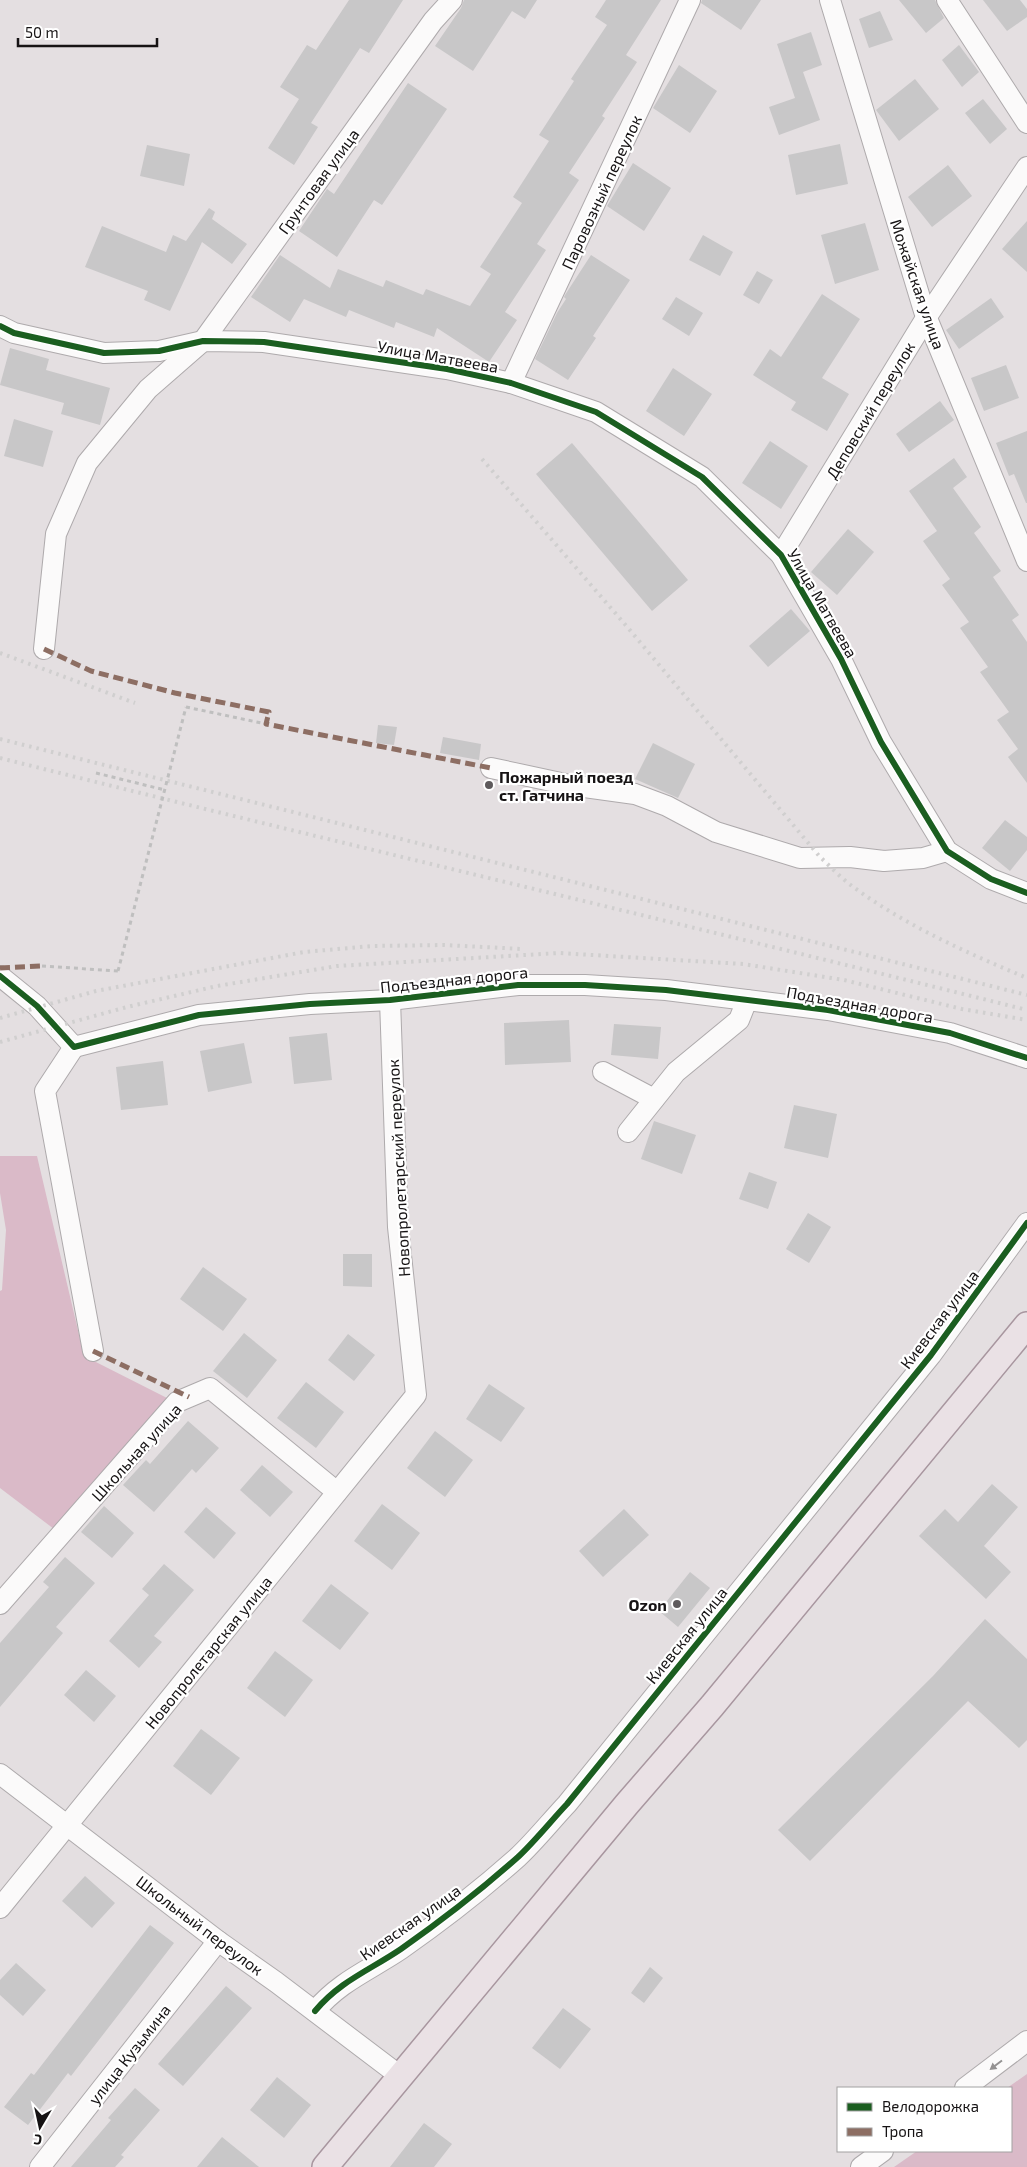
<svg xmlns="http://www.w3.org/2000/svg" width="1027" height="2167" font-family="'Exo 2',sans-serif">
<rect width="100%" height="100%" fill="#e4dfe1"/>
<!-- green -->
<g fill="#dabac8">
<path d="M0,1156H37L84,1356L169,1399L54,1529L0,1488V1291L2,1290L6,1230L0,1193Z"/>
<path d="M1027,2074V2167H894L917,2151H1011V2088H1007Z"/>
</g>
<!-- building -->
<g fill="#c8c7c8">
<path d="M349,0H403L369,53L360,48L311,123L318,127L294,165L268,148L299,99L280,87L307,45L316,50Z"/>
<path d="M464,0H537L525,19L512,11L473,71L435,46L461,8Z"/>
<path d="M606,0H661L626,55L637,62L602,116L605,118L569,173L579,180L537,244L546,250L505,312L517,320L489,362L437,328L434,337L396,322L394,328L349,310L346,317L304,299L290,322L251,297L280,255L330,288L338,269L383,287L386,280L423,295L426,289L470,306L491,274L480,267L522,203L513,197L549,141L539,135L574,81L571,79L607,25L595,17Z"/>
<path d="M702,0H761L741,30L701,3Z"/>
<path d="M899,0H935L944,18L926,33Z"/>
<path d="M983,0H1020L1027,9V17L1007,31Z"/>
<path d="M880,11L893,40L869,48L859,19Z"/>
<path d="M811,32L822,65L803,72L820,120L779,135L769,107L795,98L777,44Z"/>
<path d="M959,45L979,72L962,87L942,60Z"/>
<path d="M679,65L717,91L690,133L653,108Z"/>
<path d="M915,79L939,109L899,141L876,110Z"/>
<path d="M408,83L447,109L382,205L374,200L337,257L299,231L327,189L334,194Z"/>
<path d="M983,99L1007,129L990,144L965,113Z"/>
<path d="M840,144L848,184L796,195L788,155Z"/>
<path d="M147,145L190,154L184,186L140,176Z"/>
<path d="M633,163L671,188L644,231L607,206Z"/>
<path d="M948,165L972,196L932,227L908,197Z"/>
<path d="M209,208L215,212L212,219L247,244L232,264L202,242L170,311L144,300L148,291L85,267L102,226L166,252L173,235L186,241Z"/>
<path d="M1027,221V272L1002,249Z"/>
<path d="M865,223L879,270L835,284L821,235Z"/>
<path d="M703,235L733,252L720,276L689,260Z"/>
<path d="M591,255L630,280L593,336L596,338L568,380L535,359L557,313L566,299L564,297L565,295Z"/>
<path d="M757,271L773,280L759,304L743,295Z"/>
<path d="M822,294L860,319L822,378L849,394L827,431L791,410L796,402L753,375L770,349L781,357Z"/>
<path d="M676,297L703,313L689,336L662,319Z"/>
<path d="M991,298L1004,317L959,349L946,330Z"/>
<path d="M10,348L49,359L46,370L110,388L100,425L61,414L64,403L0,385Z"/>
<path d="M1006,365L1019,398L984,411L971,378Z"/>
<path d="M673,368L712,394L684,436L646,411Z"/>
<path d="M940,401L954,420L909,452L896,434Z"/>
<path d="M14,419L53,431L43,467L4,456Z"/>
<path d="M1027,431V503H1026L1014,474L1009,476L996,443Z"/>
<path d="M770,441L808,466L781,509L742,483Z"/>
<path d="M572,443L688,580L652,611L536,474Z"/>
<path d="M954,458L967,477L953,488L981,527L974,533L1001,571L993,577L1019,615L1012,620L1027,642V783L1008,757L1018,749L997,720L1009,712L980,672L988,667L960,628L969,622L942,585L950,579L923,541L937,531L909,491Z"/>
<path d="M848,529L874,552L837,595L811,572Z"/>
<path d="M791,609L810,631L768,667L749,646Z"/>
<path d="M378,725L397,727L394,745L376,743Z"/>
<path d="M443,737L481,744L479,760L440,753Z"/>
<path d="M653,743L695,764L678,798L635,779Z"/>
<path d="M1005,820L1027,837V850L1010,871L982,848Z"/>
<path d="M569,1020L571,1062L505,1065L504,1023Z"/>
<path d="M614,1024L661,1027L658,1059L611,1055Z"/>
<path d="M327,1033L332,1080L294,1084L289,1037Z"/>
<path d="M244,1043L252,1083L208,1092L200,1051Z"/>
<path d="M163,1061L168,1105L121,1110L116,1067Z"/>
<path d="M794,1105L837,1114L828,1158L784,1148Z"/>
<path d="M654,1121L696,1135L682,1174L641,1159Z"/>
<path d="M749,1172L777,1182L768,1209L739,1199Z"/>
<path d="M808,1213L831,1227L809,1263L786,1249Z"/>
<path d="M343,1254H372V1287L343,1286Z"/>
<path d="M203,1267L247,1299L223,1331L180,1299Z"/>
<path d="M244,1333L277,1360L247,1398L213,1371Z"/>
<path d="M348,1334L375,1355L354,1381L328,1360Z"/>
<path d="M306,1382L344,1412L316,1448L277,1418Z"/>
<path d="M489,1384L525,1408L501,1442L466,1419Z"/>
<path d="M188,1421L219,1448L196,1473L192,1469L154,1512L123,1485L146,1460L150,1464Z"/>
<path d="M435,1431L473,1460L445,1497L407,1468Z"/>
<path d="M262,1465L293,1492L270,1517L240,1490Z"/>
<path d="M992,1484L1018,1507L984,1546L1011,1572L986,1599L919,1536L945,1509L958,1522Z"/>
<path d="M382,1504L420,1533L392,1570L354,1541Z"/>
<path d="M104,1506L134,1533L112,1558L81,1532Z"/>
<path d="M206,1507L236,1533L214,1559L184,1532Z"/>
<path d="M624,1509L649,1535L603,1577L579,1551Z"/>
<path d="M65,1557L95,1583L56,1627L63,1633L0,1707V1643L49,1587L43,1582Z"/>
<path d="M164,1564L194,1590L154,1636L162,1642L139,1668L109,1641L149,1595L142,1589Z"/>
<path d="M690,1572L710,1588L678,1627L659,1611Z"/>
<path d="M331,1584L369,1613L340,1650L302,1621Z"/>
<path d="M985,1619L1027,1659V1740L1019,1748L968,1701L810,1861L778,1830L933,1676Z"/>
<path d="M275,1651L313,1680L285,1717L247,1688Z"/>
<path d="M86,1670L116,1696L94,1722L64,1695Z"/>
<path d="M201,1729L240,1758L211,1795L173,1766Z"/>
<path d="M85,1876L115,1903L92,1928L62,1901Z"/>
<path d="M150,1925L174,1943L71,2076L68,2073L28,2125L4,2107L31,2073L34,2075Z"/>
<path d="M16,1963L46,1990L23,2016L0,1995V1980Z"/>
<path d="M650,1967L663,1978L644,2003L631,1993Z"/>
<path d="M226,1986L252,2008L183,2086L158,2064Z"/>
<path d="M563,2008L591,2029L560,2069L532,2048Z"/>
<path d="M277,2077L311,2105L284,2138L250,2110Z"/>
<path d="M135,2088L160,2110L121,2155L124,2157L115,2167H71L111,2120L108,2118Z"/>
<path d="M424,2123L452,2144L434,2167H390Z"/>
<path d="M222,2137L259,2167H197Z"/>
</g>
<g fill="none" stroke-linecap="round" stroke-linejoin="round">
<!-- minor casing -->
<g stroke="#aeaaac" stroke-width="22">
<g id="minor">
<path d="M830,0L924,311L1027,561"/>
<path d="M947,0L1027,123"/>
<path d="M0,326L14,333L104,353L159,351L203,341L264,342L447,369L511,383L596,412L702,477L781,555L841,659L881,742L947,851L991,879L1027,893"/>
<path d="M511,383L690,0"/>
<path d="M781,555L926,318L1027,167"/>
<path d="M44,649L56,534L87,463L148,389L203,341L433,21L452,0"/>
<path d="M491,768L570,785L635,794L667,806L716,832L800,858L850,857L884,861L923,858L947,851"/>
<path d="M0,976L37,1006L74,1047L199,1015L310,1004L390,1000L518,985H585L666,990L828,1010L950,1033L1027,1058"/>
<path d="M74,1047L45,1091L93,1351"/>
<path d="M603,1072L654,1099"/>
<path d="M628,1132L676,1072L739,1020L747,1000"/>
<path d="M0,1604L177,1402L210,1388L337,1492"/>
<path d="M0,1774L218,1941L276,1982L400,2076"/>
<path d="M0,1908L416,1395L398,1227L390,1000"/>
<path d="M315,2011C340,1981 370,1970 401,1949C441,1921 481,1890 518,1857C535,1841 551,1821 567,1804L931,1355L1027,1223"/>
<path d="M965,2088L1027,2041"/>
<path d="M40,2167L218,1941"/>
<path d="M861,2167L883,2151"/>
</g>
</g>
<!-- major casing -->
<g stroke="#a8969f" stroke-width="28">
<path id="major" d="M325,2167L627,1804L712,1706L1027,1325"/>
</g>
<!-- path -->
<g stroke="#bfbfbf" stroke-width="3" stroke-dasharray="4 4" stroke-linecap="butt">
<path d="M186,707L266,724"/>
<path d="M96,773L165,790"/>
<path d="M42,966L118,971"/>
</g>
<!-- minor -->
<use href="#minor" stroke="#fbfafa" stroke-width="20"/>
<!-- major -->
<use href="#major" stroke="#eae1e5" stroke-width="25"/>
<!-- rail -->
<g stroke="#d0cfcf" stroke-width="4" stroke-dasharray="2.5 5" stroke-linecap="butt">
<path d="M482,459L629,629L820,857C829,865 838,875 848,883C902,924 965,952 1027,978"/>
<path d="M0,653L135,703"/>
<path d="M0,739L1027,995"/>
<path d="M0,758C342,844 685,924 1027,1010"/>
<path d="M0,1018L96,991L304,952L372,946L444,945L522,949"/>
<path d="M0,1042L127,1007L217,986L337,966L559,953L743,964L844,980L962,1009L1027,1020"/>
</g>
<!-- path-bridge -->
<path stroke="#bfbfbf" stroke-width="3" stroke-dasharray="4 4" stroke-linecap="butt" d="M118,971L186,707"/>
<!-- quiet -->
<g stroke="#8d6e63" stroke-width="5" stroke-dasharray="10 5" stroke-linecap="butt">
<path d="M44,649L91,671L175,693L269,712L266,724L491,768"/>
<path d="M0,968L42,966"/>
<path d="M93,1351L189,1397"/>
</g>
<!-- cycleway casing -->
<g stroke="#fff" stroke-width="9">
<g id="cycleway">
<path d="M0,326L14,333L104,353L159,351L203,341L264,342L447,369L511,383L596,412L702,477L781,555L841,659L881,742L947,851L991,879L1027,893"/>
<path d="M0,976L37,1006L74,1047L199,1015L310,1004L390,1000L518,985H585L666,990L828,1010L950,1033L1027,1058"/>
<path d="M315,2011C340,1981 370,1970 401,1949C441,1921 481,1890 518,1857C535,1841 551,1821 567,1804L931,1355L1027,1223"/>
</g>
</g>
<!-- cycleway -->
<use href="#cycleway" stroke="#1b5e20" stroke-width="6"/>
</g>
<!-- one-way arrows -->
<defs><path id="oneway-solid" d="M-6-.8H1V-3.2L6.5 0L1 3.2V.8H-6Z" transform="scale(1.25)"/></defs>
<use fill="#949292" href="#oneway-solid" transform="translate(996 2065) rotate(143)"/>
<!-- markers -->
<g fill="#5e5a5c" stroke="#fff" stroke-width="2">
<circle cx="489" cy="785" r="5"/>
<circle cx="677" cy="1604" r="5"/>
</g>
<g text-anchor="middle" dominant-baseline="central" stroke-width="4.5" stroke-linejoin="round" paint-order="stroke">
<!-- street labels -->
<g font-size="16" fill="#161314" stroke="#fff">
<text transform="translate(318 181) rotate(-54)">Грунтовая улица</text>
<text transform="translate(601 192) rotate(-65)">Паровозный переулок</text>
<text transform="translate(918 284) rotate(71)">Можайская улица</text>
<text transform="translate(438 356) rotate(10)">Улица Матвеева</text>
<text transform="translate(870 410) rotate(-59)">Деповский переулок</text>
<text transform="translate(823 603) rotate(60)">Улица Матвеева</text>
<text transform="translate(454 979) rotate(-6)">Подъездная дорога</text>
<text transform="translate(860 1004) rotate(10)">Подъездная дорога</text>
<text transform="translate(398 1168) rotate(-93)">Новопролетарский переулок</text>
<text transform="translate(939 1319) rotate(-53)">Киевская улица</text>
<text transform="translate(136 1452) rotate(-48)">Школьная улица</text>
<text transform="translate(686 1635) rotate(-51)">Киевская улица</text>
<text transform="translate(208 1652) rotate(-51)">Новопролетарская улица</text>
<text transform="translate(410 1922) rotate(-35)">Киевская улица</text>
<text transform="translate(200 1925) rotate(37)">Школьный переулок</text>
<text transform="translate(129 2054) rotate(-52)">улица Кузьмина</text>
</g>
<!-- poi labels -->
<g font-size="16" font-weight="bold" fill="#161314" stroke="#fff" text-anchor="start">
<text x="499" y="776">Пожарный поезд<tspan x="499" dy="18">ст. Гатчина</tspan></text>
<text x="667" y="1604" text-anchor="end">Ozon</text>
</g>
</g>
<!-- legend -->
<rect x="837" y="2087" width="175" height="65" fill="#ffffff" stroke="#a2a1a1"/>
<rect x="847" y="2103" width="25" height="8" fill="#1b5e20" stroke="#a2a1a1"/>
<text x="882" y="2112" font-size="15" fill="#161314">Велодорожка</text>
<rect x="847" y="2128" width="25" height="8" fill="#8d6e63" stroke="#a2a1a1"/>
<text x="882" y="2137" font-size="15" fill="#161314">Тропа</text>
<!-- north arrow -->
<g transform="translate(40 2127) rotate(189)" stroke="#ffffff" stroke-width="4" paint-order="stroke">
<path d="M0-4L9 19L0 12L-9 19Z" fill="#161314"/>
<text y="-8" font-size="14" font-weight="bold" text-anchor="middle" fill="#161314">С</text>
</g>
<!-- scale -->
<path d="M18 38v8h139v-8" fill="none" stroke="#161314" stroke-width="2.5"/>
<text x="25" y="38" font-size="15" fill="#161314" stroke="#ffffff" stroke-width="4" paint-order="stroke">50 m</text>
</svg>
